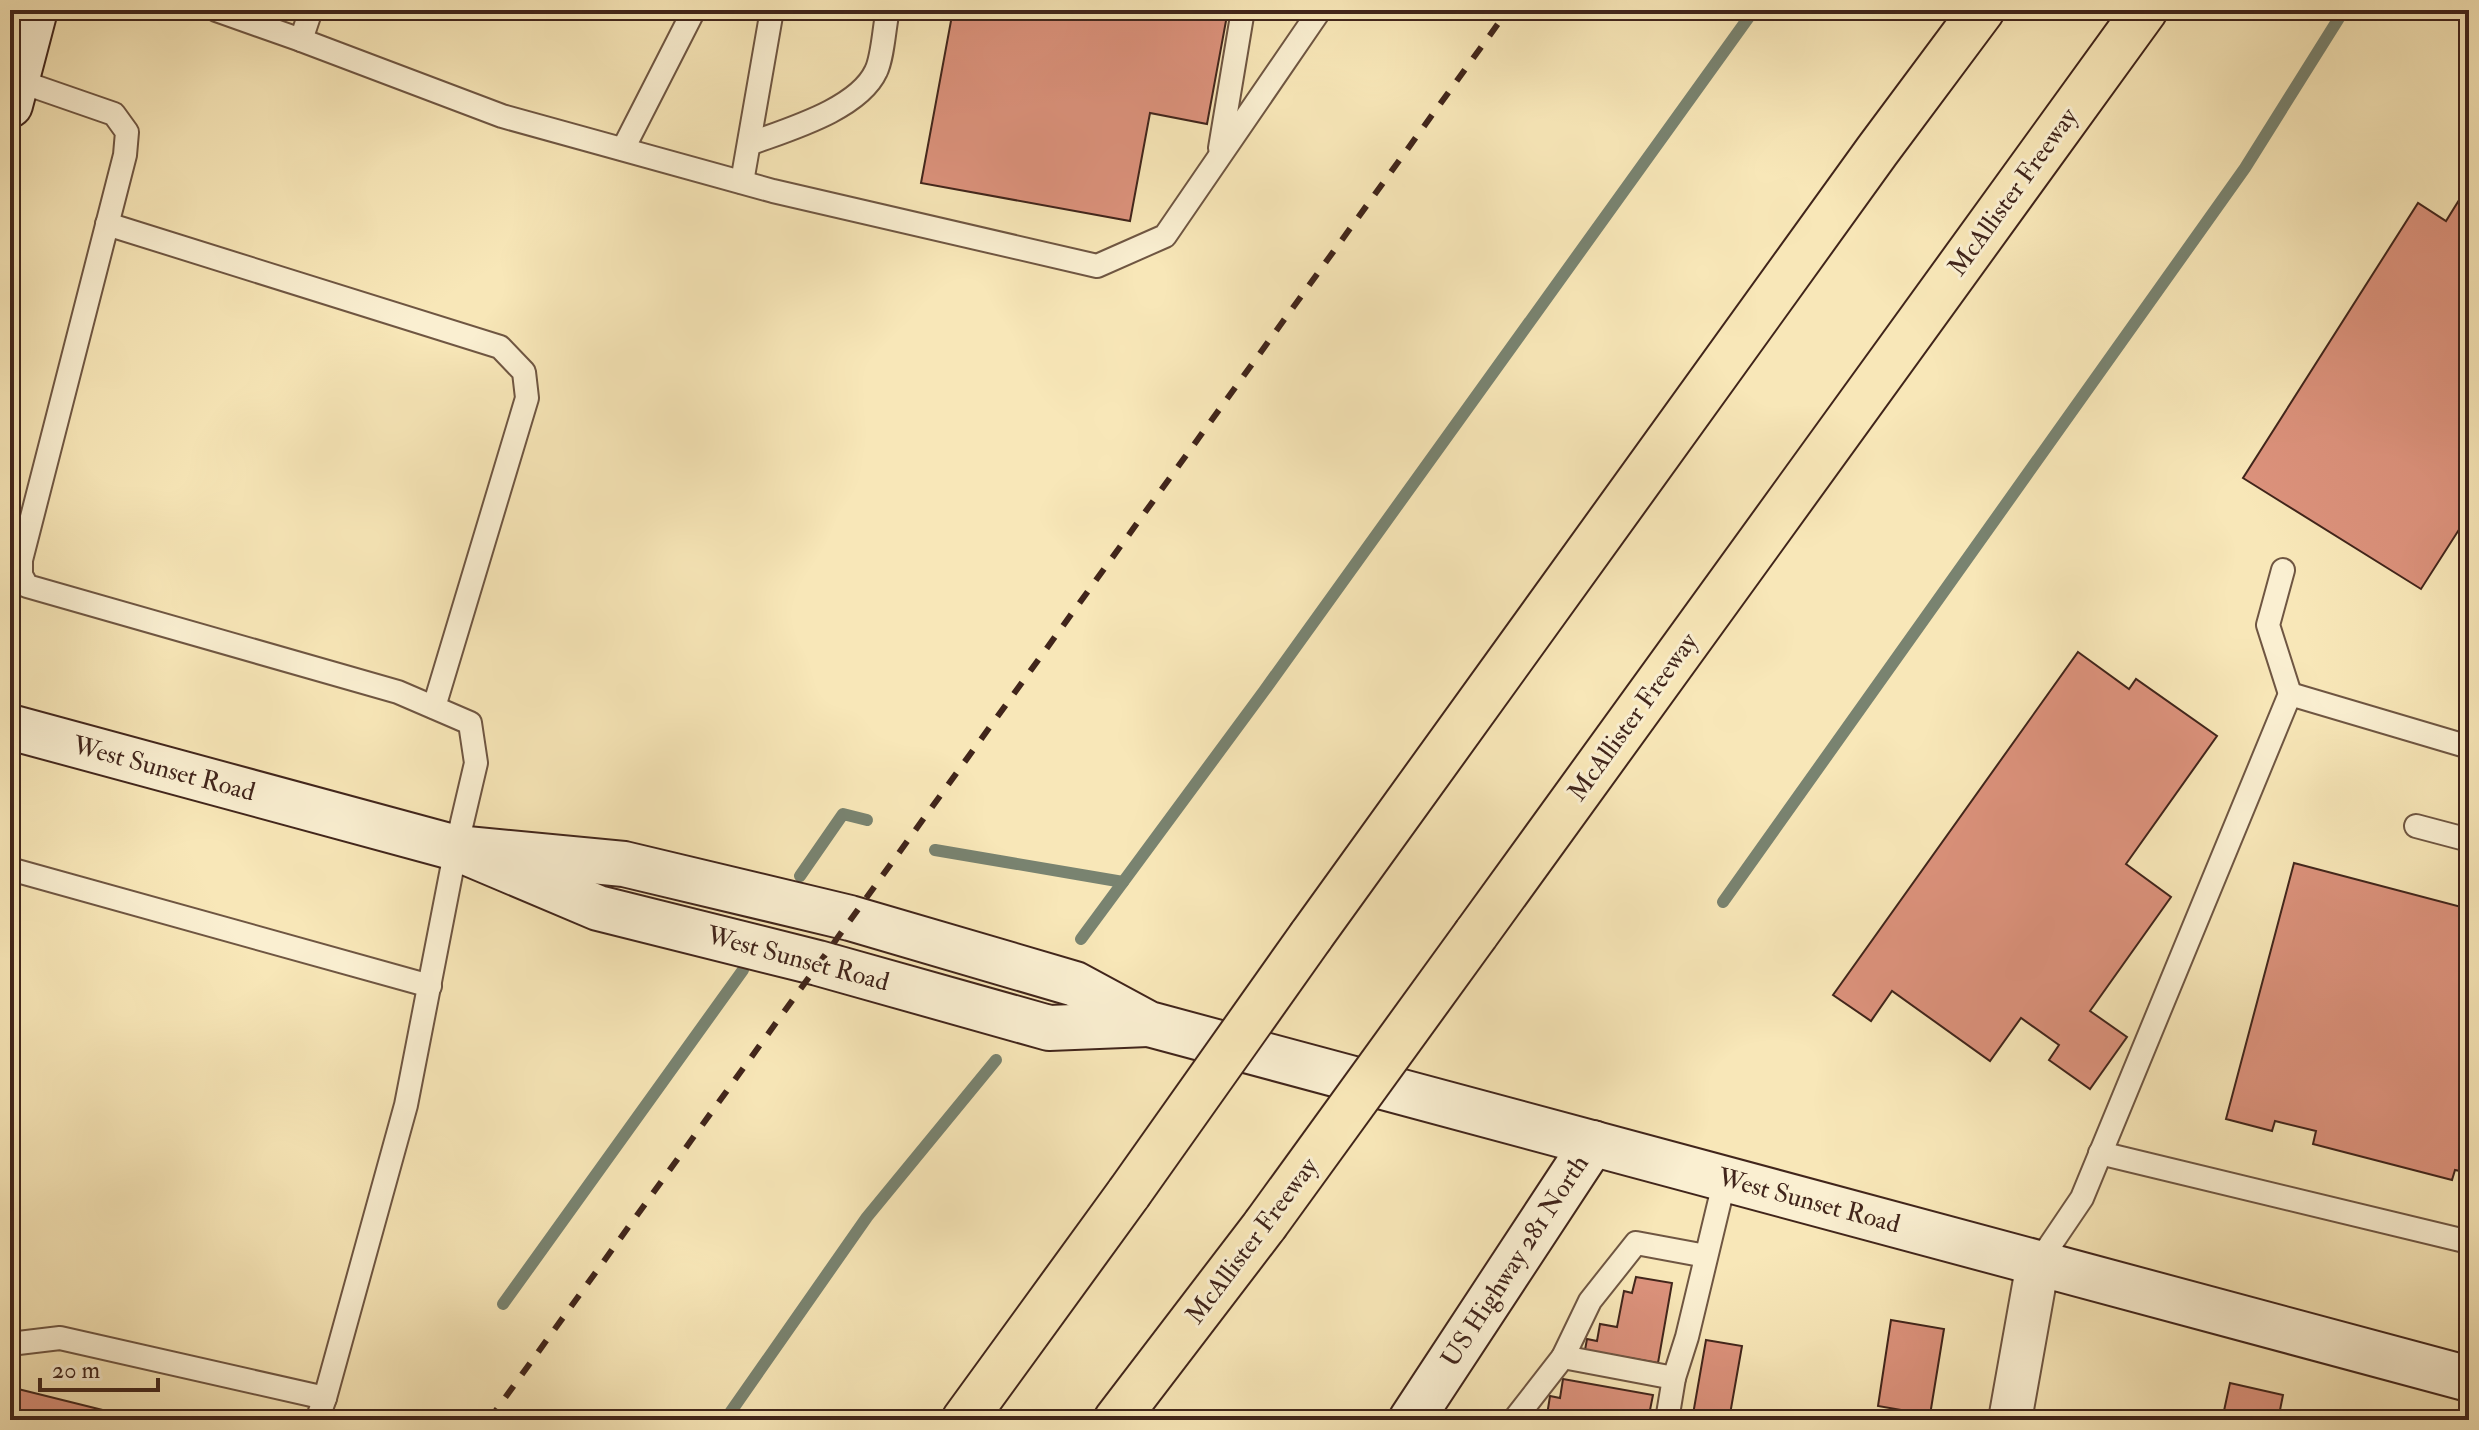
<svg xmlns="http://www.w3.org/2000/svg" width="2479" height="1430" font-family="'IM FELL Double Pica',serif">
<rect width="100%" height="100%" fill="#f8e7b8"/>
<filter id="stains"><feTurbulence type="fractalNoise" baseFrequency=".0025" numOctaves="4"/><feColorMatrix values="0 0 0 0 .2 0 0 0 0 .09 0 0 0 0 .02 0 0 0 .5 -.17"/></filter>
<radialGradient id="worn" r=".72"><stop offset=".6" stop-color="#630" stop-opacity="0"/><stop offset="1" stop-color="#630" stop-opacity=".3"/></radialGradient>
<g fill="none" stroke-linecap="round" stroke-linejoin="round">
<!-- stream -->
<g stroke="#798370" stroke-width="12">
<path d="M935,850L1123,882"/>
<path d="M800,876L843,814L867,820"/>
<path d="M1723,902L2245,168L2344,10"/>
<path d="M1081,939L1264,691L1754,10"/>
<path d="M503,1304L743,970"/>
<path d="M725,1420L867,1217L996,1060"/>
</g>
</g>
<!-- building -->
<g fill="#dc927c" stroke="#41251b" stroke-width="2">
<path d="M953,10H1228L1207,124L1150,113L1130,221L921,183Z"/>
<path d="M2469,184V514L2421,589L2243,478L2418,203L2446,221Z"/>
<path d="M2078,652L2129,689L2136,679L2217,736L2126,864L2171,897L2090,1011L2127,1037L2090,1089L2049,1060L2059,1045L2021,1018L1990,1061L1892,991L1871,1021L1833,995Z"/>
<path d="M2294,863L2469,909V1173L2455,1170L2452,1180L2313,1144L2316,1131L2275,1121L2272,1131L2226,1119Z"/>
<path d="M1636,1277L1672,1283L1658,1363L1585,1350L1587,1339L1597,1341L1600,1324L1617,1327L1624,1291L1632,1293Z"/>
<path d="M1891,1320L1944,1329L1930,1415L1878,1406Z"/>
<path d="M1706,1340L1742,1346L1729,1420H1692Z"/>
<path d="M1563,1379L1653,1395L1648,1420H1577L1547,1415L1550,1396L1560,1398Z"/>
<path d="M2230,1383L2283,1395L2278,1420H2222Z"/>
<path d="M10,1387L143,1420H10Z"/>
</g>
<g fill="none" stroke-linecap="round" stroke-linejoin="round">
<!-- lane casing -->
<g stroke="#6f5642" stroke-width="26">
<g id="lane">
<path d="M216,10L301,40L311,10"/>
<path d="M301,40L502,116L773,191L1097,266L1165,236L1320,10"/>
<path d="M749,144C786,130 858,110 876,71C883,57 884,27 888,10"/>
<path d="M1220,148L1243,10"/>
<path d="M623,149L694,10"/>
<path d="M742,182L772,10"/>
<path d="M107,224L500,347L524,372L527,398L434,707"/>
<path d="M2283,570L2268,625L2290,694"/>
<path d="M2416,826L2469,840"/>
<path d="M10,869L430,986"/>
<path d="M2100,1153L2469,1242"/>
<path d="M1706,1256L1636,1243L1590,1301L1563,1357L1674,1378L1687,1337L1725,1179"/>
<path d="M2038,1263L2082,1198L2290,694L2469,747"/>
<path d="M10,1344L60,1338L325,1398L406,1105L456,848L476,763L470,723L398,692L27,586L21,575V560L125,155L127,132L114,114L16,80"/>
<path d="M317,1420L325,1398"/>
<path d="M1514,1420L1563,1357"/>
<path d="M1667,1420L1674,1378"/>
</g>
</g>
<!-- street casing -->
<g stroke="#6f5642" stroke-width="46">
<path id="street" d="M2010,1420L2038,1263"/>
</g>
<!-- secondary casing -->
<g stroke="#41251b" stroke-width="48">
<g id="secondary">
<path d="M10,105L35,10"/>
<path d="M10,727L456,848L598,908L818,963L1049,1028L1148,1024"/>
<path d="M456,848L624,864L850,918L1075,984L1149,1024L2469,1379"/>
<path d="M1411,1420L1593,1143"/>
</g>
</g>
<!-- highway casing -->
<g stroke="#41251b" stroke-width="48">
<g id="highway">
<path d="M1476,934L2145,10"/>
<path d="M1311,936L1877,151L1982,10"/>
<path d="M964,1420L1129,1193"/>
<path d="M1116,1420L1265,1225"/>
</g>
</g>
<!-- lane -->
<use href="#lane" stroke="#faefd1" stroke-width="22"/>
<!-- street -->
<use href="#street" stroke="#faefd1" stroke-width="42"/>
<!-- secondary -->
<use href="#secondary" stroke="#faefd1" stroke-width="44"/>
<!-- highway -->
<use href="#highway" stroke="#f8e7b8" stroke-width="44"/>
<!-- rail -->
<path stroke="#41251b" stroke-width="6" stroke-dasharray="14 14" stroke-linecap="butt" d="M489,1420L1508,10"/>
<!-- highway-bridge casing -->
<g stroke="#41251b" stroke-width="48" stroke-linecap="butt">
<g id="highway-bridge">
<path d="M1129,1193L1311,936"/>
<path d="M1265,1225L1476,934"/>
</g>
</g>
<!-- highway-bridge -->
<use href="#highway-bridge" stroke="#f8e7b8" stroke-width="44"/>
</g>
<g text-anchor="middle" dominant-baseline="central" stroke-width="6" stroke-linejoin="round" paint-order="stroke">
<!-- street labels -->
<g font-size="26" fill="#41251b" stroke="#faefd1">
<text transform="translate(2013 192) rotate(-54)">McAllister Freeway</text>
<text transform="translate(1633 717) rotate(-54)">McAllister Freeway</text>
<text transform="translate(164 769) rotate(15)">West Sunset Road</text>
<text transform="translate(798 959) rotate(15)">West Sunset Road</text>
<text transform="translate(1809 1201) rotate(15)">West Sunset Road</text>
<text transform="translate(1252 1241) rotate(-53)">McAllister Freeway</text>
<text transform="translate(1515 1261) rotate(-57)">US Highway 281 North</text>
</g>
</g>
<!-- margin -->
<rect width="2479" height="1430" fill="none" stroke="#f8e7b8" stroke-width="40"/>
<rect x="12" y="12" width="2455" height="1406" fill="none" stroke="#41251b" stroke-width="4"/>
<rect x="20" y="20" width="2439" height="1390" fill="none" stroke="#41251b" stroke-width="2"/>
<!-- scale -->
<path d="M40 1378v12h118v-12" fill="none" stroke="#41251b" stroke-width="4"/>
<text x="52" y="1378" font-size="24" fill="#41251b" stroke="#faefd1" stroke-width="6" paint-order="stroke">20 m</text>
<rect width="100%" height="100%" filter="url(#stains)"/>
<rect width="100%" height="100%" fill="url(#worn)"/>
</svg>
